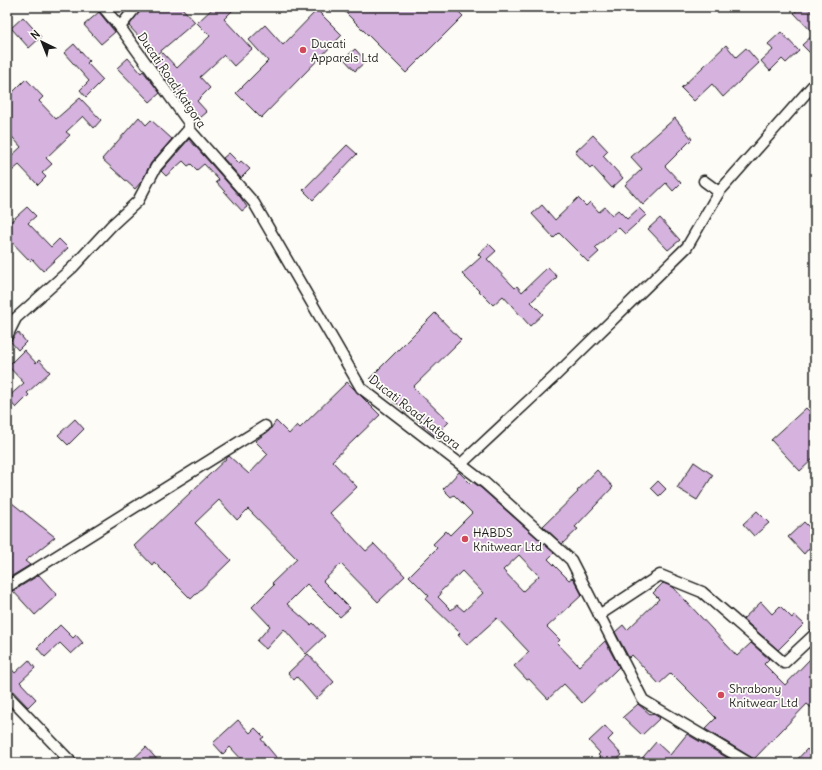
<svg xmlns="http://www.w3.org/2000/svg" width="822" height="770" font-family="Delius,sans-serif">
<rect width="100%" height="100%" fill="#fdfcf7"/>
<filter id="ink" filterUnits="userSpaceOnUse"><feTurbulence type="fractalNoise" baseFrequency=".025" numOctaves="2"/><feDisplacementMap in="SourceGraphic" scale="8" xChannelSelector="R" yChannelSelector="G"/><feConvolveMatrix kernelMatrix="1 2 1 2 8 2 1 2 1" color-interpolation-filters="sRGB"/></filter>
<g filter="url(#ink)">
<!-- building -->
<g fill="#d5b3de" stroke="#1c1c1c" fill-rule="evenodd">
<path d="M142,7H181L195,22L156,55L129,26Z"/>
<path d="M214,7H236L224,19L252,49L234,66L224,55L200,77L210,88L197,101L207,112L200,118L182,99L184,96L171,82L169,84L153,62L163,53L177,68L210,36L197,23Z"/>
<path d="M340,7H454L463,16L406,73Z"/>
<path d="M800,7H807L815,16V48L810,53L802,45L814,34L794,13Z"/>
<path d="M317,10L342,35L261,118L236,93L268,61L249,40L265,25L283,45Z"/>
<path d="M99,12L115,32L101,44L84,25Z"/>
<path d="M23,17L41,37L29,48L11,28Z"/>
<path d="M781,32L799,51L786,63L782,59L770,71L761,61L773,50L768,44Z"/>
<path d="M74,44L89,61L87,63L103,80L86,97L80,90L89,81L64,53Z"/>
<path d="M726,45L736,57L746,48L759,63L723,97L712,84L694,101L681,88Z"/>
<path d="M355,49L366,61L355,71L344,59Z"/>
<path d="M128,58L141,73L143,71L160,93L150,102L117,68Z"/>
<path d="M26,79L43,97L39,101L56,119L80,98L101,120L94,128L83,116L66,132L70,135L46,158L52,164L42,173L46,177L38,185L19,165L12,171L7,166V160L21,147L7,131V98Z"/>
<path d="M139,117L146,125L151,120L172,139L151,163L141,182L135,189L102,159Z"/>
<path d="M675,118L692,139L665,166L681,183L673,191L666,183L643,205L625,185L642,169L631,157Z"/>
<path d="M593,135L608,151L603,156L623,178L612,188L592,166L590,168L575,152Z"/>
<path d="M189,139L241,198L247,207L242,211L216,182L219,180L204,164L197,170L191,164L188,166L183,161L166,176L161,171Z"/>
<path d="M347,145L357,154L313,200L303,190Z"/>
<path d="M229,153L239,163L241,161L250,169L241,178L223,158Z"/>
<path d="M578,198L586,206L590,202L599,212L605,207L612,215L618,210L627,219L639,208L646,215L625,234L618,227L595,248L599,252L588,262L559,233L554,238L532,214L542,205L555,220Z"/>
<path d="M27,207L36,216L28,223L51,247L59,239L68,248L43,271L32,259L30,261L7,237V225Z"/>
<path d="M660,218L680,240L668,250L648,229Z"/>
<path d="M489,244L496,251L487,259L515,288L517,286L522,292L548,267L557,277L531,302L543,314L530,326L503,296L493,305L462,274L481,257L478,254Z"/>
<path d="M435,313L461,340L413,387L449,422L435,436L409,412L407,414L397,403L396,404L370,378Z"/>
<path d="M18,332L26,342L18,350L10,341Z"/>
<path d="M24,350L36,363L39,360L50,372L27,393L29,395L16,408L7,398L24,383L8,366Z"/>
<path d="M347,382L380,415L332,461L357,487L330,513L366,551L374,544L405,576L378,602L341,564L323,581L350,608L340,617L307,584L287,604L311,625L313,623L325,636L306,654L284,629L266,649L257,641L270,626L252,607L274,585L272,583L297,559L248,509L237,520L219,500L195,523L231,560L191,599L154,562L152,565L134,546L229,456L249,474L268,454L255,441L269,431L276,421L289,434L297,425L300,428Z"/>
<path d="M806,408L815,417V457L800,471L771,440Z"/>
<path d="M75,419L84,429L68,445L58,435Z"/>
<path d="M694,462L713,475L697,500L677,488Z"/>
<path d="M597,470L613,487L575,527L578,529L562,544L543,526L578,492L577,491Z"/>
<path d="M459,472L471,484L473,482L481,488L554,553L548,559L569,580L572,578L574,580L582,595L547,627L560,640L557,643L579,666L605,641L619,667L582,703L564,684L548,699L529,679L527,680L514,666L529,652L497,618L467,645L458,635L460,633L425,599L429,596L409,576L437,548L433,544L446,531L450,535L472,513L454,495L451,497L443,489ZM519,555L539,576L523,591L503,570ZM462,571L483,593L464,611L457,605L451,610L438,597L441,594L440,592Z"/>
<path d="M658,481L666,489L659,496L651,488Z"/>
<path d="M7,499L55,537L25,561L30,565L7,579Z"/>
<path d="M757,511L769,523L754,536L743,524Z"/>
<path d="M804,522L815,533V554L809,548L804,554L788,537Z"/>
<path d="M39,575L57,595L35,615L13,591Z"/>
<path d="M663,583L673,587L737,656L751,643L769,659L764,664L785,685L810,659L815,664V711L807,704L754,759L705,729L716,718L671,673L659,684L632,655L629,658L615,632L623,625L627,630L659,599L653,593Z"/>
<path d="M761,602L772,614L780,606L792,618L794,615L804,624L778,650L743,619Z"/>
<path d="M60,625L73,638L76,635L83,643L71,654L60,643L45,657L37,648Z"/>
<path d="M308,654L334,682L316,699L297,677L294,680L288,673Z"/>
<path d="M29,660L35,668L20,682L36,699L28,707L7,685V664L15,673Z"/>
<path d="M638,704L650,714L652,713L660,718L642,735L623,717Z"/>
<path d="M238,720L250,733L255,728L264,737L261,739L281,763H245L230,747L223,754L213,743Z"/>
<path d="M605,726L613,735L608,740L622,755L613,763H606L598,755L600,753L589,741Z"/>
<path d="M687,734L736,763H638L656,742L670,755Z"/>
<path d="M146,747L160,763H129Z"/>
<path d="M807,749L815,757V763H794Z"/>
</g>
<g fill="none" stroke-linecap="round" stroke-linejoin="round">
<!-- street casing -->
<g stroke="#1c1c1c" stroke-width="13">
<g id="street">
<path d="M103,7L120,27"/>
<path d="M136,7L120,27L189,123V129L254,203L361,388L485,483L571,560L643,700L749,763"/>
<path d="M704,181L719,192L815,83"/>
<path d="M7,336L16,318L72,268L112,225L138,201L156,167L189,129"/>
<path d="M461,464L554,377L687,247L719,192"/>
<path d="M7,587L265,426"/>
<path d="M599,615L660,575L702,592L784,663L815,634"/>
<path d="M7,695L72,763"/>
</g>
</g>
<!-- street -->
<use href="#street" stroke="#fdfcf7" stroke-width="10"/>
</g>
</g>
<!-- markers -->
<g fill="#d1495b" stroke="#fdfcf7" stroke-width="1.5">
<circle cx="303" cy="50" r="4"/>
<circle cx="465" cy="539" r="4"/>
<circle cx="721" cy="695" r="4"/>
</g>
<g text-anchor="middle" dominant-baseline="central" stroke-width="3.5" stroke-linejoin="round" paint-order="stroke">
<!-- poi labels -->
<g font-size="12" fill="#1c1c1c" stroke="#fdfcf7" text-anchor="start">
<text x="311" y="43">Ducati<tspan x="311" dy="14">Apparels Ltd</tspan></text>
<text x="473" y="532">HABDS<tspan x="473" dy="14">Knitwear Ltd</tspan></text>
<text x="729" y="688">Shrabony<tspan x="729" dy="14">Knitwear Ltd</tspan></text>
</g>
<!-- street labels -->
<g font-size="12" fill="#1c1c1c" stroke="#fdfcf7">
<text transform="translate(172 80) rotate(56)">Ducati Road,Katgora</text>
<text transform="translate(415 412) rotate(38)">Ducati Road,Katgora</text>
</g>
</g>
<!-- margin -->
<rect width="822" height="770" fill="none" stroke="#fdfcf7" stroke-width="24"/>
<rect x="12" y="12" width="798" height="746" fill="none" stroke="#1c1c1c" stroke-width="1.5" filter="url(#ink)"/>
<!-- north arrow -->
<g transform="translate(42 42) rotate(317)" stroke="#fdfcf7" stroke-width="3" paint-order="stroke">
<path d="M0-3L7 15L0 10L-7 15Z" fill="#1c1c1c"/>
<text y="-6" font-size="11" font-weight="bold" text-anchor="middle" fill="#1c1c1c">N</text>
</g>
</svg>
